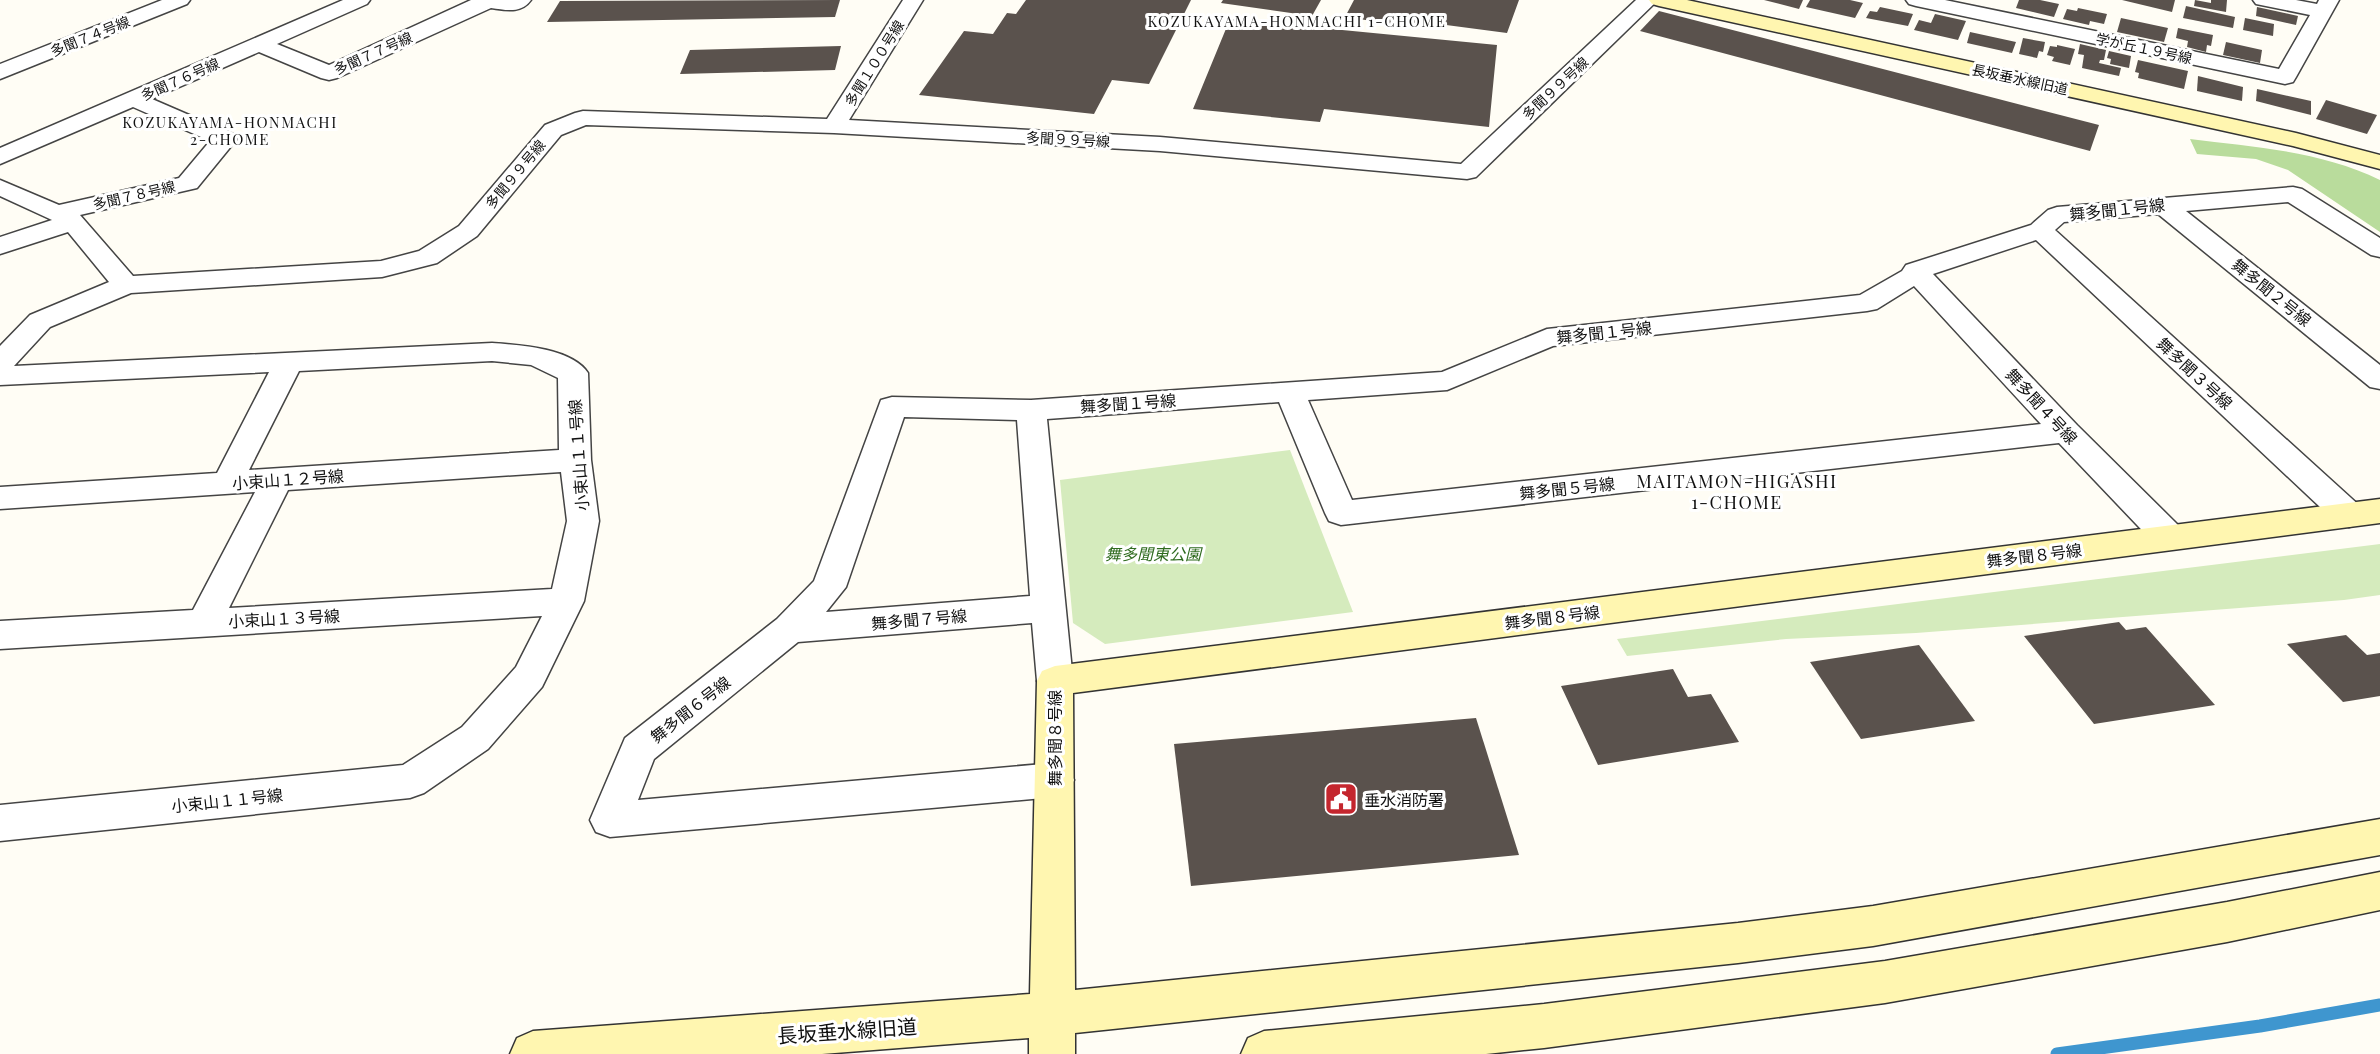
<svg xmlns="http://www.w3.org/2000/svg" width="2380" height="1054" font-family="'Playfair Display','Noto Sans JP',serif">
<rect width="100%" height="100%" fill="#fffdf5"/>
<!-- green -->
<g fill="#d5ebbd">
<path d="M1290,450L1353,612L1105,644L1073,623L1060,480Z"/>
<path d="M2380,544V595L2344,600L1916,633L1786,639L1627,656L1617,639Z"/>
</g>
<!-- forest -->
<path fill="#b9dc9c" d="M2190,139C2254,147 2321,151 2380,180V232L2288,170L2256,159L2197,154Z"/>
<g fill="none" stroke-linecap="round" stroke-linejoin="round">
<!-- stream -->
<path stroke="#3f96cf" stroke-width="13" d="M2057,1054L2260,1026L2380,1005"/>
</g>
<!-- building -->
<g fill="#5a524d">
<path d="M840,0L835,17L547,22L560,1Z"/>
<path d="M1026,0H1191L1149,84L1112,80L1094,114L919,95L964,31L993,34L1007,13L1016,14Z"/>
<path d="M1223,0H1321L1312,16L1221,3Z"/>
<path d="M1354,0H1519L1507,33L1431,23L1429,26L1395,21L1393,24L1345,17Z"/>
<path d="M1764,0H1803L1799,9Z"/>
<path d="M1810,0H1850L1863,3L1855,18L1806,7Z"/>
<path d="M2019,0H2040L2059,4L2054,17L2016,8Z"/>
<path d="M2122,0H2175L2172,12Z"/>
<path d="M2195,0L2211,3V0H2227L2226,12L2194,6Z"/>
<path d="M2186,6L2235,17L2233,28L2183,18Z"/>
<path d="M1880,7L1913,14L1908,26L1866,18L1870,11L1877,12Z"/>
<path d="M2257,7L2298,16L2296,25L2256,16Z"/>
<path d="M2078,8L2107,14L2104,24L2090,21L2089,25L2063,19L2067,9L2077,11Z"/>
<path d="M1659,11L2099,125L2090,151L1640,31Z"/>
<path d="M1935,14L1966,21L1958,40L1914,30L1919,20L1931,23Z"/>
<path d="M2121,18L2168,28L2164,42L2117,32Z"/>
<path d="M2245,18L2274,24L2273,36L2243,30Z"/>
<path d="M1230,19L1497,45L1489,127L1324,109L1320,122L1193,109Z"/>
<path d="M2178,28L2213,35L2211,46L2207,45L2206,52L2187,47L2188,41L2176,38Z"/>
<path d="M1970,32L2016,42L2012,53L1967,43Z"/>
<path d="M2023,38L2045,42L2043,52L2039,51L2037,58L2019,54Z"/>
<path d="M2226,42L2262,50L2260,63L2223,55Z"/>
<path d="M2080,44L2106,50L2104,60H2100L2099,63L2121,68L2119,76L2082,68L2084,55L2078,54Z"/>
<path d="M2057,45L2075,49L2070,65L2052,61L2054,57L2047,55L2050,46L2057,47Z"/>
<path d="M841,46L835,70L680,74L690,50Z"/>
<path d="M2109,51L2131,56L2129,68L2110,64L2111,59L2107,58Z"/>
<path d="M2138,60L2188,71L2184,89L2138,78L2139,73L2135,72Z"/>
<path d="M2198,76L2243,87L2242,101L2197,91Z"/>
<path d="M2257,89L2311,101V115L2256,101Z"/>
<path d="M2326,100L2377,115L2367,134L2316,119Z"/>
<path d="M2119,622L2126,630L2146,627L2215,705L2094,724L2024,636Z"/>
<path d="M2346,635L2367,655L2380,653V696L2343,702L2287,644Z"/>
<path d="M1919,645L1975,721L1861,739L1810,662Z"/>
<path d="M1673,669L1688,697L1711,694L1739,742L1598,765L1561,686Z"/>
<path d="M1476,718L1519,855L1191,886L1174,744Z"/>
</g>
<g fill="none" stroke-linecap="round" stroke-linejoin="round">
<!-- street casing -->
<g stroke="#444" stroke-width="3">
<g id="street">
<path d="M162,0H190L187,4L0,79V64Z"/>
<path d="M343,0H370L367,4L277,44L329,65L471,0H531C521,14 506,10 491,8L337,78L329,80L321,78L259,52L152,99L233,134L237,139L197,188L80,215L133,276L381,261L419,251L459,226L545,125L575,113L583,111L827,119L903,0H923L849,120L1160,137L1461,164L1636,0H1658L1476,177L1467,179L1160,151L834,133L586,125L561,135L477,236L437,263L382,277L131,293L50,327L14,366L492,343C519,345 572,348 588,373L591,460L599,521L584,601L542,687L488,749L424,793L410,798L0,841V805L403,765L462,727L516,667L542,616L0,649V621L193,610L255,492L0,509V487L217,473L269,372L0,385V346L30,315L109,282L68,232L0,254V237L52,220L0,196V180L59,205L179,178L210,141L133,107L0,164V148ZM492,361L531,365L558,378L559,450L249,470L299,371ZM561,472L567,521L552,589L229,608L288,490Z"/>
<path d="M1906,0H1945L2279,69L2310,15L2256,4L2253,0H2296L2317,4L2319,0H2339L2296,77L2293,82L2285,84L1916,6L1909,4Z"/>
<path d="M2293,187L2302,189L2380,238V257L2371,255L2288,202L2186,211L2380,365V389L2370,387L2158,214L2064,222L2055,230L2361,507L2365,515L2361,523L2349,527L2337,523L2036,240L1933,274L2077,425L2181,528L2186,537L2181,546L2169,549L2157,546L2059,443L1341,525L1329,521L1325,513L1279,402L1047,419L1073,681L1068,691L1055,696L1042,691L1037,681L1032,623L798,642L654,759L638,800L1054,763L1068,768L1074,780L1068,792L1054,797L610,837L596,832L590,820L625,738L777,619L814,581L881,400L892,397L1031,400L1442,372L1547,329L1860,295L1902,271L1906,265L2031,225L2048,210L2057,207ZM1914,286L2041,424L1352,500L1308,400L1447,390L1553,346L1867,311L1877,309ZM904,417L1017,420L1030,596L826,612L846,587Z"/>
</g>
</g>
<!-- secondary casing -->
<g stroke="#333" stroke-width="3">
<g id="secondary">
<path d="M1649,0H1687L2296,133L2380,155V169L2293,146L1659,6L1652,4Z"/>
<path d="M2380,499V523L1073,693L1075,990L1738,923L1873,906L2380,819V855L1873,946L1738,963L1075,1033V1054H1029V1038L822,1054H510L517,1038L533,1031L1030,994L1037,681L1042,671L1055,666Z"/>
<path d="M2380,872V910L2227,942L1885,1003L1544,1048L1486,1054H1241L1248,1038L1264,1031L1544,1004L1885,961L2227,902Z"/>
</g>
</g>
<!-- street -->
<use href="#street" fill="#fff" fill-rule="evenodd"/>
<!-- secondary -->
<use href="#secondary" fill="#fff6b0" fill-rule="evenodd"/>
</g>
<!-- icons -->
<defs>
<g id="civic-square" transform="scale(1.725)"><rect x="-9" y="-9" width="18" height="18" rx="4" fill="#c4262e" stroke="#fff"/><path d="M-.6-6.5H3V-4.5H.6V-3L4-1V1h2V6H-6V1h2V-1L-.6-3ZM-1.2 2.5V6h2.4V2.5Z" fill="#fff"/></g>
</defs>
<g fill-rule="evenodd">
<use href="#civic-square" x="1341" y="799"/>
</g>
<g text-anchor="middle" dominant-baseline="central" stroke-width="6" stroke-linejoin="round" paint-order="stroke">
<!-- far-street labels -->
<g font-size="14" fill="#111" stroke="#fff">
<text transform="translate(90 36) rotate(-22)">多聞７４号線</text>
<text transform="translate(2144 48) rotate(12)">学が丘１９号線</text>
<text transform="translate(373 53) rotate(-24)">多聞７７号線</text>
<text transform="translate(874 63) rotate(-58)">多聞１００号線</text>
<text transform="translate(180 79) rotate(-24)">多聞７６号線</text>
<text transform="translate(2020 79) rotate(12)">長坂垂水線旧道</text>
<text transform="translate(1555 88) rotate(-43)">多聞９９号線</text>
<text transform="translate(1068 139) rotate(3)">多聞９９号線</text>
<text transform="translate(515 174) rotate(-50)">多聞９９号線</text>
<text transform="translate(134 195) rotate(-13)">多聞７８号線</text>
</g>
<!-- far-neighbourhood labels -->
<g font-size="15" letter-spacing="1.5" fill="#111" stroke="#fff">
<text x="1297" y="21">KOZUKAYAMA-HONMACHI 1-CHOME</text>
<text x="230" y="122">KOZUKAYAMA-HONMACHI<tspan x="230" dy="17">2-CHOME</tspan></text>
</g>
<!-- street labels -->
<g font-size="16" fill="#111" stroke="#fff">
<text transform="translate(2117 209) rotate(-6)">舞多聞１号線</text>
<text transform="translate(2272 292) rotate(39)">舞多聞２号線</text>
<text transform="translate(1604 332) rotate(-6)">舞多聞１号線</text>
<text transform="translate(2195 373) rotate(43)">舞多聞３号線</text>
<text transform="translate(1128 403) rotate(-4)">舞多聞１号線</text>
<text transform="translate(2042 406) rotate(47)">舞多聞４号線</text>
<text transform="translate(578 455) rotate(-94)">小束山１１号線</text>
<text transform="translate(288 479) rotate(-4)">小束山１２号線</text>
<text transform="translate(1567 488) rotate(-6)">舞多聞５号線</text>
<text transform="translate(2034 555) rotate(-7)">舞多聞８号線</text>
<text transform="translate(1552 617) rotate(-7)">舞多聞８号線</text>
<text transform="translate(284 618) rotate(-3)">小束山１３号線</text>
<text transform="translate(919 619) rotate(-5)">舞多聞７号線</text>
<text transform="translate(690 709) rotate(-38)">舞多聞６号線</text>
<text transform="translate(1054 738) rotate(-90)">舞多聞８号線</text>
<text transform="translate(227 800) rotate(-6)">小束山１１号線</text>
</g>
<!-- park labels -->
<g font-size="16" font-style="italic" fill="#2f6b1f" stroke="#fff">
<text x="1153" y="553">舞多聞東公園</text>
</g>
<!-- poi labels -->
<g font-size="16" fill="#111" stroke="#fff" text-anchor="start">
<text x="1364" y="799">垂水消防署</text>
</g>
<!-- neighbourhood labels -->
<g font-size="18" letter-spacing="1.5" fill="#111" stroke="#fff">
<text x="1737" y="481">MAITAMON-HIGASHI<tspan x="1737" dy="21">1-CHOME</tspan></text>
</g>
<!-- near-street labels -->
<g font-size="20" fill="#111" stroke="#fff">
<text transform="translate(847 1030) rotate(-4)">長坂垂水線旧道</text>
</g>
</g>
</svg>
